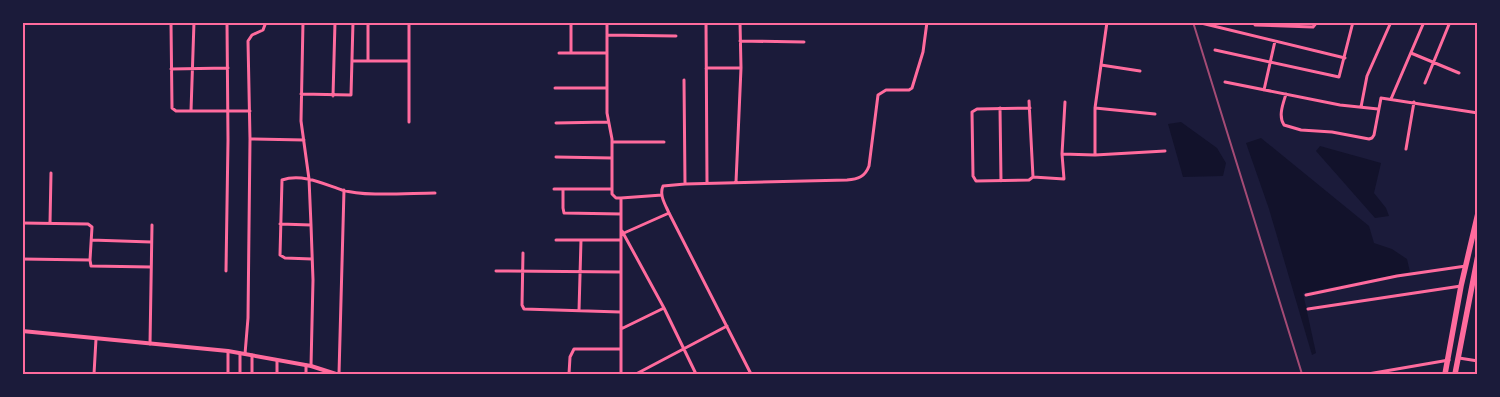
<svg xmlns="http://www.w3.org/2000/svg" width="1500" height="397" font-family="'Golos Text',sans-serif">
<rect width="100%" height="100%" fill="#1b1b3a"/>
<path fill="#12122b" d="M1181 122 1217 148 1226 163 1223 176 1183 177 1168 124Z
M1261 138 1369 226 1374 243 1392 249 1407 259 1410 272 1303 293 1316 353 1312 355 1269 209 1246 143Z
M1320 146 1381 163 1374 193 1386 208 1389 216 1375 218 1316 151Z"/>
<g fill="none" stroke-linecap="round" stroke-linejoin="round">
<path stroke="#ff6b9d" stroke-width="3" d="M303 22 301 121 309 179 311 225 313 280 311 366
M607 22V113L612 139V194L616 198H621L662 195
M706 22 707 183
M171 23 172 108 176 111H250
M1201 23 1345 58
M571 24V53
M1255 25 1313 27 1317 22
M607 35 676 36
M740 41 804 42
M1215 50 1339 77 1353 22
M559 53H607
M1411 53 1459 73
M352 61H409
M368 61V22
M1101 65 1140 71
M706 68H741
M171 69 228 68
M684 80 685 184
M1225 82 1340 105 1378 109
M1425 83 1450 22
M555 88H607
M1264 90 1275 41
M301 94 351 95 353 22
M1286 94C1283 104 1278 116 1284 125L1301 130 1332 132 1369 139 1372 138 1374 135 1381 98 1478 113
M333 96 335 22
M1391 99 1424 22
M1029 101 1033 177 1064 179 1062 154 1065 102
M1361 107 1367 76 1391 22
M1000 108 1001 181
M1030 108 977 109 972 112 973 176 976 181 1029 180 1033 177
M1095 108 1155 114
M191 111 194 22
M409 122V22
M556 123 608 122
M250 139 304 140
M612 142H664
M1406 149 1414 102
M1062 154 1095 155 1165 151
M1095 155V108L1107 22
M556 157 612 158
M736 182 741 68 740 22
M554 189H611
M563 189V208L564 213 621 214
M22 223 88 224 92 227 90 260 91 266 151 267
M50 223 51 173
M280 224 311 225
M622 231 664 308 696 374
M624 233 669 213
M91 240 151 242
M556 240H621
M523 253 522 305 524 309 620 312
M22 259 90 260
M312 259 285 258 280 255 282 180C302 173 324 184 342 190 365 197 410 193 435 193
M226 271 228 140 227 22
M496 271 621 272
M1306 295 1397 276 1466 266
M1308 309 1461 286
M579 311 581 240
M621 329 664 308
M150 344 152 225
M240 353V374
M245 354 248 318 250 139 248 41 252 35 263 30 266 22
M1459 358 1478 361
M94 374 96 339
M228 374V351
M252 374V355
M277 374V360
M306 374V365
M339 374 344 190
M569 374 570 357 574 349H621
M621 374V198
M636 374 727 326
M751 374 669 213C665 204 659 195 663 186L685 184 847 180C858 179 865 177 869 166L878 95 886 90H909L912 88 923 52 927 22
M1368 374 1449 360"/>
<path stroke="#ff6b9d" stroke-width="4" d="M1477 22 1478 23
M22 331 228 351 311 366 336 374"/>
<path stroke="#ff6b9d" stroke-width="5.5" d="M1445 374 1461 286 1478 213
M1455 374 1478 255"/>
<path stroke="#a44b75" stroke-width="2" d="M1193 22 1302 374"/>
</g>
<rect width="1500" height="397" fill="none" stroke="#1b1b3a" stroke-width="48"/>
<rect x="24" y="24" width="1452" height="349" fill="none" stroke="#ff6b9d" stroke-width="2"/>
</svg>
